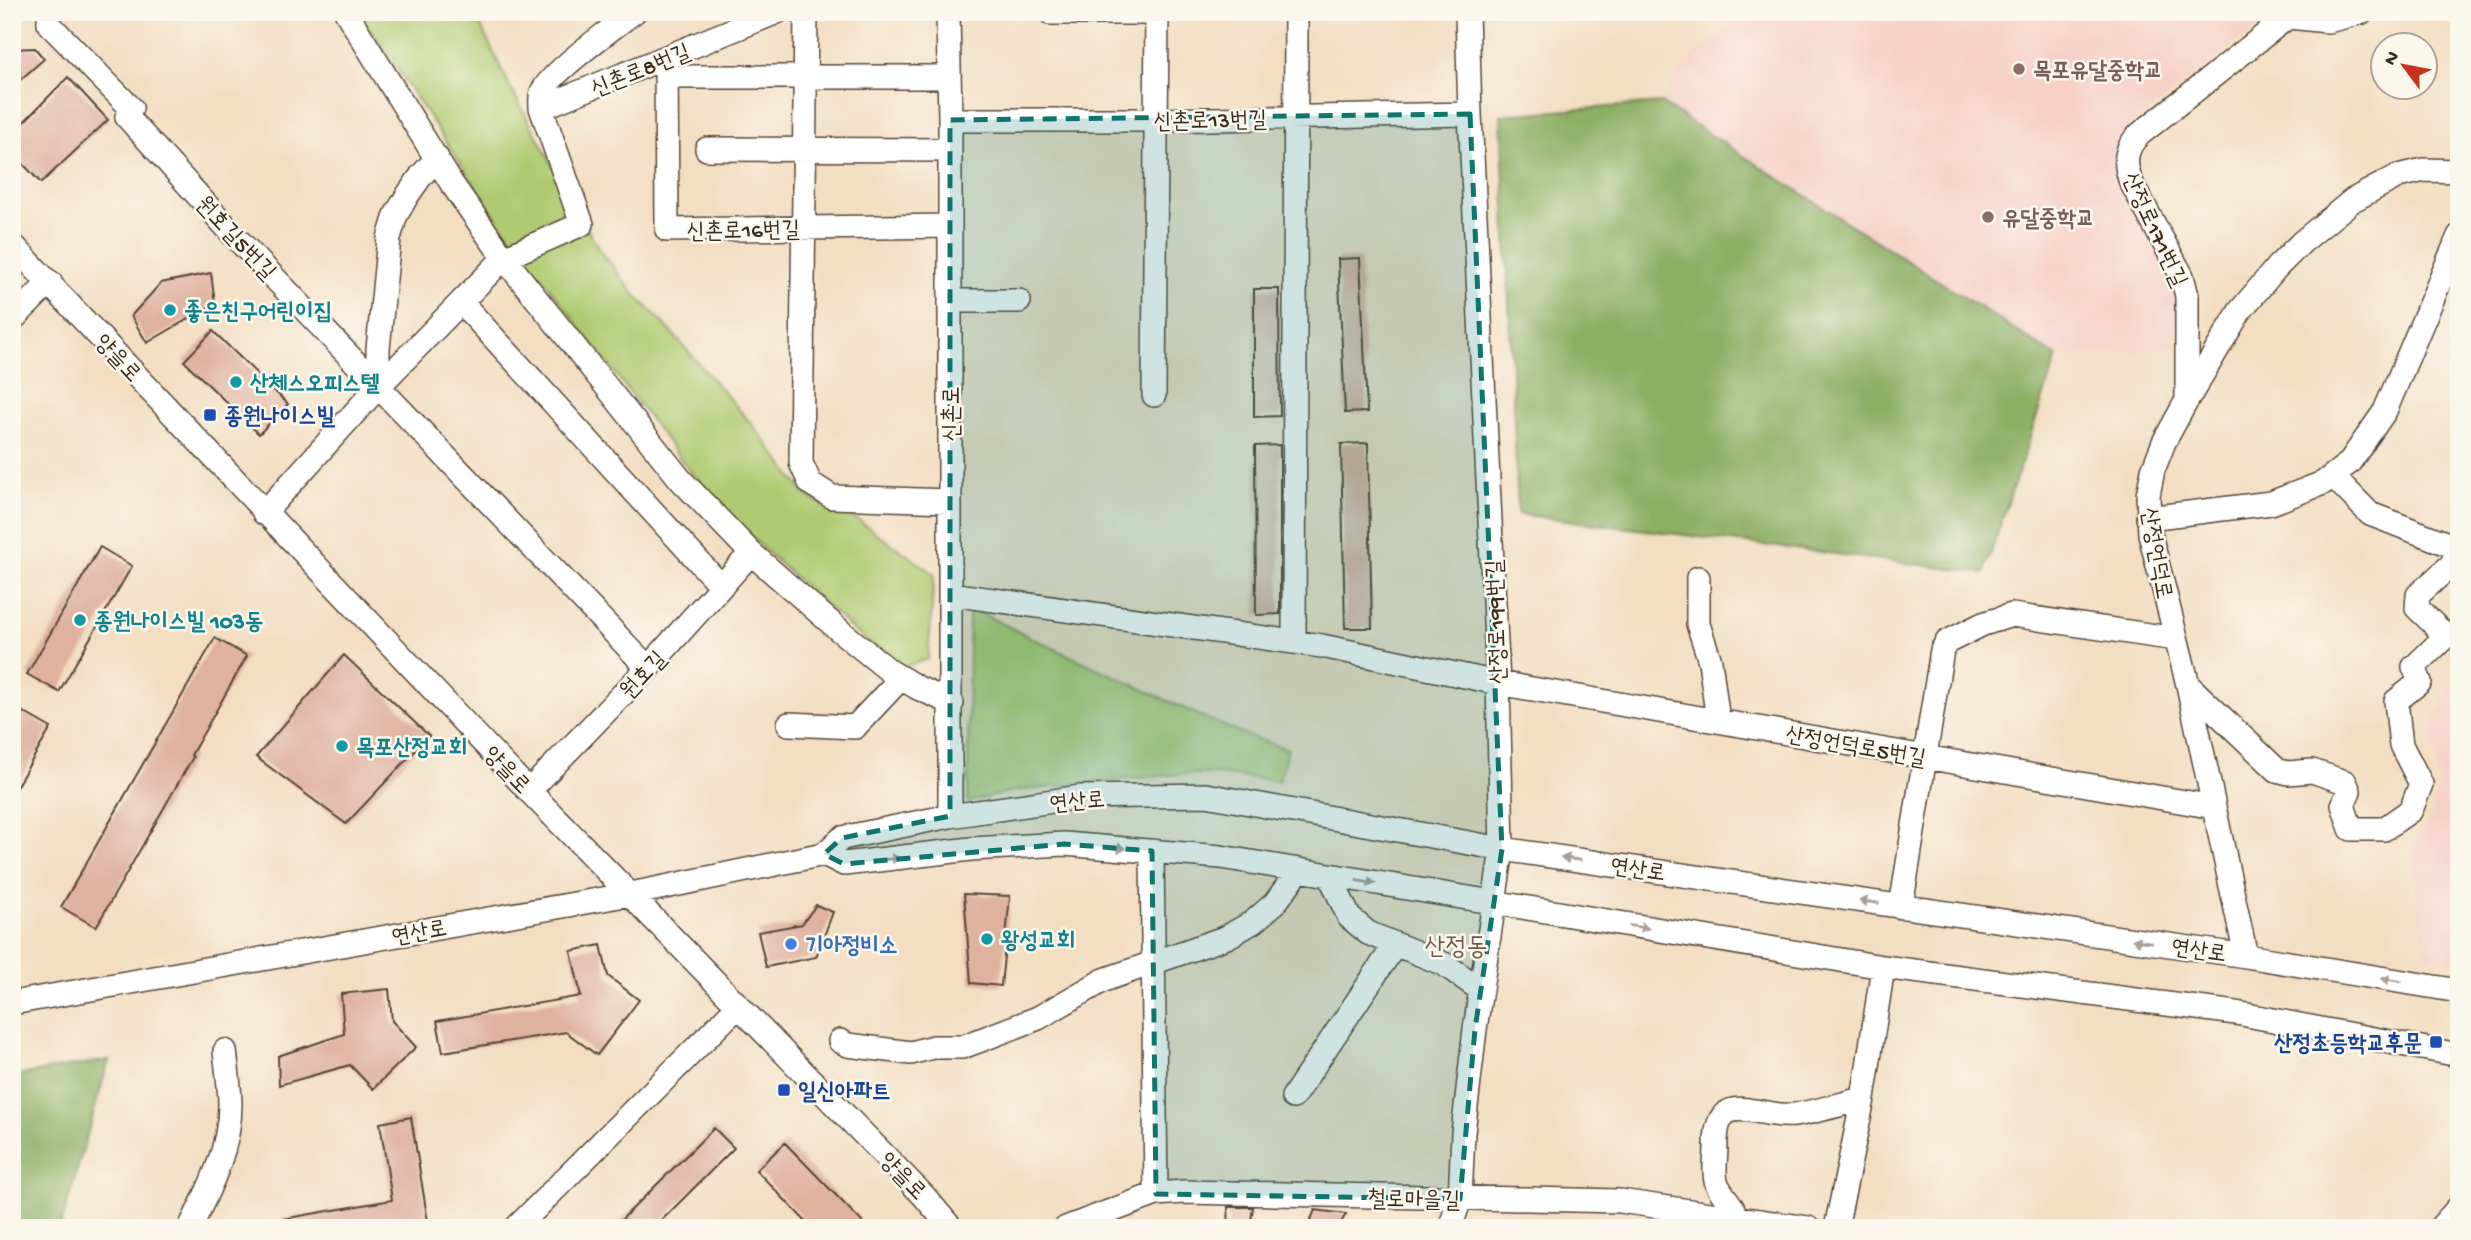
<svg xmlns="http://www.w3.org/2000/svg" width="2471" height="1240" font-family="'Gochi Hand','Poor Story',sans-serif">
<rect width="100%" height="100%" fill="#fbf7ec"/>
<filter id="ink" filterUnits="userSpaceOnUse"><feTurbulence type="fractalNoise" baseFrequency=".0143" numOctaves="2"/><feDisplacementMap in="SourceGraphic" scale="14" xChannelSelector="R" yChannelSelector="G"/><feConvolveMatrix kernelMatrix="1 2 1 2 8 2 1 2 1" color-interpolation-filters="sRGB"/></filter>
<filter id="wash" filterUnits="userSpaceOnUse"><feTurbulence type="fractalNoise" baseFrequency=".00686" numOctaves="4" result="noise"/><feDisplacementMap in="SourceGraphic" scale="28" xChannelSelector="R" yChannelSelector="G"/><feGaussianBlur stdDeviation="1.57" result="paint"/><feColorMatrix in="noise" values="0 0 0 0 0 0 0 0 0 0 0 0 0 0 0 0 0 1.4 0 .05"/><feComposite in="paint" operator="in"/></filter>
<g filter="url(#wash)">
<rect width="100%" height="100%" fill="#f3dec2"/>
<path fill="#f7d1c8" d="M1728 12H2277L2127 128 2115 148V175L2180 288 2175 347 2057 357 1661 103 1685 63 1728 28Z
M2459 662V962L2424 956 2412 845 2430 816 2439 783 2432 730Z"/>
<path fill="#afcb71" stroke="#757a48" stroke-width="2" d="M359 12H474L509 85 598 248 636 296 665 325 755 428 802 490 815 501 842 509 934 574 928 659 900 668 853 630 768 553 730 516 686 466 501 224Z
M969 607C1023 635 1079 660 1134 685 1185 709 1234 733 1288 749L1279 781 1218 774H1178L1014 791 968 802Z"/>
<path fill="#8baf63" stroke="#636c40" stroke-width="2" d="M1661 103 2057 357 1984 573 1518 514 1501 115Z
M109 1060 60 1228H12V1076Z"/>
<g id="blocks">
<path fill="#dfb19f" d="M35 48 44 59 12 87V49Z
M68 77 108 120 41 183 12 152V134Z
M1360 258 1367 412 1345 413 1338 259Z
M211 273 215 303 147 343 131 316 161 283Z
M1254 289H1279L1280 416 1254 417Z
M213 331 288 404 259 434 184 361Z
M1368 443 1372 628H1345L1341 444Z
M1280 445V614L1256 615 1255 446Z
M100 547 132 566 59 692 27 674Z
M215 638 247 656 191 755 193 757 96 927 61 907Z
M344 655 429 736 346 824 256 757Z
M18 709 51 728 12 794V719Z
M964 894 1010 896 1001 986 971 983Z
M816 905 833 912 816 957 766 967 758 932 802 924Z
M601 945 608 976 639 1000 597 1055 566 1032 443 1052 437 1021 581 996 571 951Z
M389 989 392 1021 416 1047 373 1089 350 1065 279 1085 278 1056 344 1034 341 994Z
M411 1117 429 1228H283L282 1219 392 1200 380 1123Z
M714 1128 734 1148 654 1228H613Z
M785 1143 868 1228H812L756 1170Z
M1228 1207H1253L1250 1228H1229Z
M1315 1210 1346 1214 1338 1228H1307Z"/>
</g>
</g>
<g filter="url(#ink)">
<use href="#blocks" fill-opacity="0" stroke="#574537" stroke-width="2"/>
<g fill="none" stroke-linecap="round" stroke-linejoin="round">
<defs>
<path id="minor" d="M49 12V24L131 108 127 117 240 242 648 668
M346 12 452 184 504 258 680 479 751 553 839 630 891 672 918 688 952 703
M806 12 801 463 810 483 832 497 949 501
M948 12 950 120V816
M1051 13H1157
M2289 17 2328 21 2363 12
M666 58 667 230 950 226
M666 77H949
M541 108 777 12
M950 120H1157L1470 114
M707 149 950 150
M12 244 529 791 924 1196 951 1228
M950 301H1019
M461 302 721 586
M12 320 50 282
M378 387V349L389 238 396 215 407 196 421 176 437 158
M1154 395 1157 12
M2187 398V296L2182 276 2131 182C2124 163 2124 148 2140 134L2294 12
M264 513 378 387 504 258 582 224 541 108C541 102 540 97 542 92 552 71 613 28 634 12
M2148 518 2271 503 2323 483 2349 463 2385 411 2459 236
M1698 578V624L1710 661 1718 721
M951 594 1322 646 1498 683 2214 807
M1294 642 1296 12
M2188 685 2277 770 2288 773 2312 771 2345 782 2349 791 2343 805 2351 829H2384L2411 810 2421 784 2401 745 2396 701 2420 682 2414 667 2446 636 2417 608 2418 595 2452 564 2458 548 2370 514 2333 476
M789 724 855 727 901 678
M529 791 648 668 751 553
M1152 851 1156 1194
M824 854 844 864 971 849 1064 844 1221 857 1883 967 2236 1013 2459 1055
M1330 876 1349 917 1368 933 1444 964 1481 990
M1901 907 1942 650 1947 642 1983 624 2012 615 2176 639
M2246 956 2188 685 2150 534 2148 495 2153 470 2164 442 2187 400 2240 311 2277 267 2302 242 2353 200 2398 176 2424 170 2459 171
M12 1003 631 894 824 854 842 838 950 816 1080 797 1206 795 1502 849 2246 956 2459 991
M840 1041 848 1045 911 1053 933 1047H962L978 1041 1038 1018 1104 980 1227 937 1253 922 1275 903 1299 870
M1293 1097 1395 945
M1736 1216C1733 1204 1722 1196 1717 1184 1713 1174 1716 1158 1716 1147 1715 1085 1757 1119 1794 1115 1817 1112 1840 1104 1863 1099
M190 1228C209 1189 230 1149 230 1105 230 1087 227 1069 225 1051
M516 1228 738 1006
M1066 1228 1156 1194 1183 1192 1620 1201 1808 1228
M1450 1228 1460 1199 1463 1133 1475 1029 1502 849 1498 683 1470 114 1467 12
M1836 1228 1863 1099 1883 967
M2440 1228 2459 1207"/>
</defs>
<use href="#minor" stroke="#574537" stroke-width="26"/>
<use href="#minor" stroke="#fff" stroke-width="23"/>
</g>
<defs><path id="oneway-solid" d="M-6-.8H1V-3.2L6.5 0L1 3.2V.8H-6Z" transform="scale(1.75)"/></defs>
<g fill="#a79f9a">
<use href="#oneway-solid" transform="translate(1116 848) rotate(5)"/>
<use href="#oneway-solid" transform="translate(890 859) rotate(-7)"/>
<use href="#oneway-solid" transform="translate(1571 859) rotate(-172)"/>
<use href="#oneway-solid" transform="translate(1366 882) rotate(9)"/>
<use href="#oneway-solid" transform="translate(1869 902) rotate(-172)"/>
<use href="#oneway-solid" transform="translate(1639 927) rotate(9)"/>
<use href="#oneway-solid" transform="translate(2142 941) rotate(-172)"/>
<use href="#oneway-solid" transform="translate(2391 980) rotate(-171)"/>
</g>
</g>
<path fill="#0f766e" fill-opacity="0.2" stroke="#0f766e" stroke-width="5" stroke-dasharray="14 9" stroke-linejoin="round" d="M1470 114 1502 849 1475 1029 1460 1199 1156 1194 1152 851 1064 844 844 864 824 854 842 838 950 816V120Z"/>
<g fill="#8d6e63" stroke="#fbf7ec" stroke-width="2.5">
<circle cx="2019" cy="69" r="7"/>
<circle cx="1988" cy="217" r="7"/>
</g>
<g fill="#0f9aa8" stroke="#fbf7ec" stroke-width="2.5">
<circle cx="170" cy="310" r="7"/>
<circle cx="236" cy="382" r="7"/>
<circle cx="80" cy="620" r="7"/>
<circle cx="342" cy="746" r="7"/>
<circle cx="987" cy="939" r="7"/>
</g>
<g fill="#1a4fb4" stroke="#fbf7ec" stroke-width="2.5">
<rect x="203" y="408" width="14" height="14" rx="3.5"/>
<rect x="2429" y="1035" width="14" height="14" rx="3.5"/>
<rect x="777" y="1083" width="14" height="14" rx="3.5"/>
</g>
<circle fill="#3f7fe0" stroke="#fbf7ec" stroke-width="2.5" cx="791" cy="944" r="7"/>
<g text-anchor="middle" stroke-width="5" stroke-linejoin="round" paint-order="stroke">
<g font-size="23" fill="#3b2a1e" stroke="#fbf7ec">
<text transform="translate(640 69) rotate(-22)" y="8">신촌로8번길</text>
<text transform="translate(1210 119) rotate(-1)" y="8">신촌로13번길</text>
<text transform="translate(743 229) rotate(-1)" y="8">신촌로16번길</text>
<text transform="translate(2156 229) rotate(65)" y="8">산정로171번길</text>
<text transform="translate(237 237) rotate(47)" y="8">원호길5번길</text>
<text transform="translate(119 357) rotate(47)" y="8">양을로</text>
<text transform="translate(950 414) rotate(-90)" y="8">신촌로</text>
<text transform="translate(2158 553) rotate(80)" y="8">산정언덕로</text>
<text transform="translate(1495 622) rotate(-92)" y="8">산정로199번길</text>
<text transform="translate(642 674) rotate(-47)" y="8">원호길</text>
<text transform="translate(1856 745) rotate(10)" y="8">산정언덕로5번길</text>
<text transform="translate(508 769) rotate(46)" y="8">양을로</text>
<text transform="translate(1077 800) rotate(-5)" y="8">연산로</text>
<text transform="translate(1638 868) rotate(8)" y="8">연산로</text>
<text transform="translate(419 931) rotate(-10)" y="8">연산로</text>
<text transform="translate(2199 949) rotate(8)" y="8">연산로</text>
<text transform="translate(904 1175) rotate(46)" y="8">양을로</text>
<text transform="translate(1414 1198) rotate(1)" y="8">철로마을길</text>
</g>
<g font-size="23" font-weight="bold" fill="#785e54" stroke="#fbf7ec" text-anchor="start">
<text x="2033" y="77">목포유달중학교</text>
<text x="2002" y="225">유달중학교</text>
</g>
<g font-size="23" font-weight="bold" fill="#0d838f" stroke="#fbf7ec" text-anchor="start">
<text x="184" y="318">좋은친구어린이집</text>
<text x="250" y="390">산체스오피스텔</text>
<text x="94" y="628">종원나이스빌 103동</text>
<text x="356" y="754">목포산정교회</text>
<text x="1001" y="947">왕성교회</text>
</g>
<g font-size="23" font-weight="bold" fill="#164399" stroke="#fbf7ec" text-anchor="start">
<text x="224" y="423">종원나이스빌</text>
<text x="2422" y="1050" text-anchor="end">산정초등학교후문</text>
<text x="798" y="1098">일신아파트</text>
</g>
<g font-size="23" font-weight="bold" fill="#366cbe" stroke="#fbf7ec" text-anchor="start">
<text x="805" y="952">기아정비소</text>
</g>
<g font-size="26" fill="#74594b" stroke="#fbf7ec">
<text x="1456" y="954">산정동</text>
</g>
</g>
<rect width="2471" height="1240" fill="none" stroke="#fbf7ec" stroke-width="42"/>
<g transform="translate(2404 66) rotate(302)"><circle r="33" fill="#fbf7ec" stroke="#aea59a" stroke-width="2"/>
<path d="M0-5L12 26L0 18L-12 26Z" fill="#c8321e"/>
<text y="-10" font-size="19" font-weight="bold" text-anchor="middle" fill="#3b2a1e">N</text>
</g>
</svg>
